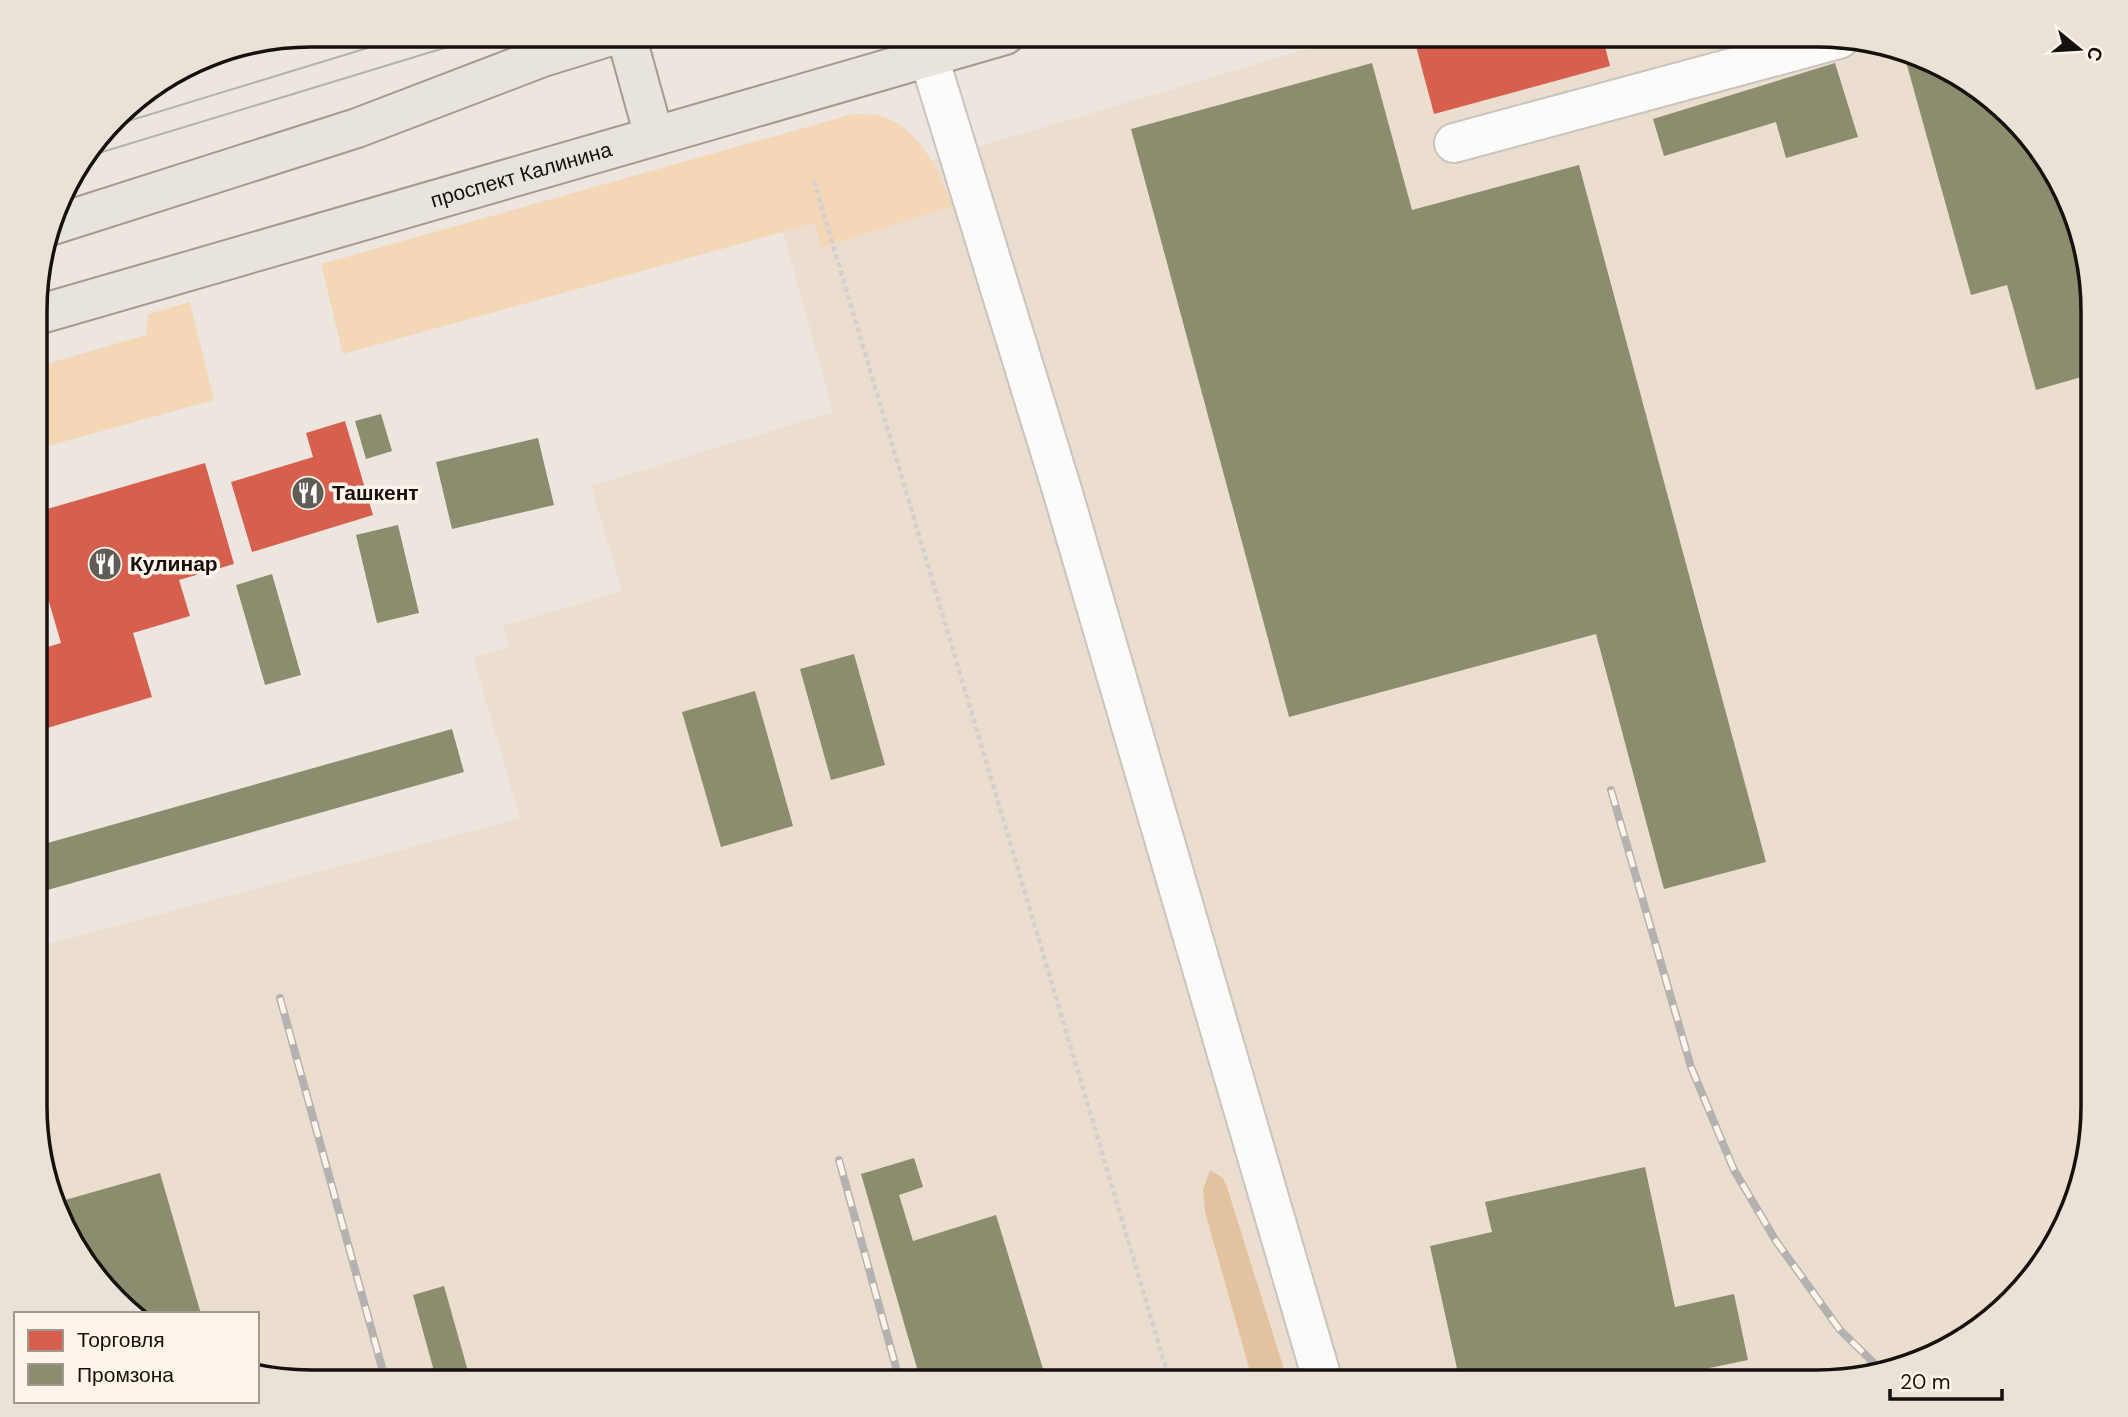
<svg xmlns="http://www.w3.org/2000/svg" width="2128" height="1417" font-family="'DM Sans',sans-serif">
<rect width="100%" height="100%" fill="#ede6df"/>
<path fill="#ebdecf" d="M1353 35H1817L1905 50 1970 82 2056 174 2092 294V1123L2078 1195 2046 1259 1954 1345 1834 1381 311 1382 257 1373V1314H138L72 1244 37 1141V947L520 818 473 657 509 647 503 626 622 591 591 486 833 412 776 207Z"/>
<path fill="#f3d7b6" d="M853 114C861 114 869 114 876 115 918 123 938 170 953 206L821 248 815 223 343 354 321 264Z
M190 302 214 400 37 449V353L46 364 146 335 148 314Z"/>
<path fill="#e3c39f" d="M1210 1170 1223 1178 1227 1187 1288 1382H1253L1205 1212 1203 1190Z"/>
<path fill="#d6604d" d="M1413 35H1602L1610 66 1434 114Z
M345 421 373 515 252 552 231 482 313 457 306 433Z
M205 463 234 564 179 580 190 616 133 633 152 697 37 731V650L61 643 37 561V512Z"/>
<path fill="#8c8c6e" d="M1906 50 1970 82 2056 174 2092 297V374L2036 390 2007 285 1971 295 1903 51Z
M1372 63 1412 210 1579 165 1766 862 1664 889 1596 634 1289 717 1131 129Z
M1835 63 1858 137 1786 158 1776 122 1664 156 1653 119Z
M381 414 392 451 366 459 355 421Z
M538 438 554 505 452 529 436 462Z
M398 525 419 613 377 623 356 535Z
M272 574 301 675 265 685 236 585Z
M854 654 885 765 831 780 800 669Z
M755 691 793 826 721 847 682 712Z
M452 729 464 772 37 893V846Z
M914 1158 923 1187 899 1195 913 1241 996 1215 1047 1382H921L861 1174Z
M1645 1167 1675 1307 1734 1294 1748 1360 1647 1381 1460 1382 1430 1246 1492 1232 1485 1202Z
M160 1173 201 1314H138L72 1244 58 1202Z
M444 1286 471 1382H437L413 1295Z"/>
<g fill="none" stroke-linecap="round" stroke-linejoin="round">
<defs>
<path id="minor" d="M922 35 1062 490 1323 1382
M1454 143 1839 39"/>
<g id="major">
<path d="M626 35 654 136"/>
<path d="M53 225 357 128 543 57 614 35"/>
<path id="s1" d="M37 315 1005 35"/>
</g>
</defs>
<use href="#minor" stroke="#c9c4be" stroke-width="42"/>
<use href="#major" stroke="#a59a8d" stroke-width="42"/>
<path stroke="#d3d1cf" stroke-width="4.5" stroke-dasharray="5 3.5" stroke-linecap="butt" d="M814 181 1170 1382"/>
<use href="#minor" stroke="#fcfbfa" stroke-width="38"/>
<use href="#major" stroke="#e8e3dc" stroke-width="38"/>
<path stroke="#b4b2b0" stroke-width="2" d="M112 126 410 35
M89 156 487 35"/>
<defs>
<path id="rail" d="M1611 790 1691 1067 1734 1170 1776 1241 1840 1330 1879 1368
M280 998 386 1382
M839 1160 900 1382"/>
</defs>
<use href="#rail" stroke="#b4b2b0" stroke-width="8"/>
<use href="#rail" stroke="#fef4e9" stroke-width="5" stroke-dasharray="16" stroke-linecap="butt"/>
</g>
<defs>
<symbol id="restaurant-disc" viewBox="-11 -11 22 22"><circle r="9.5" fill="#615c56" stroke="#fef4e9"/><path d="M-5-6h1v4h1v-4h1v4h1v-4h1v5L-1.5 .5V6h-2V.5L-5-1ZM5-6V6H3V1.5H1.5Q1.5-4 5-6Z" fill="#fff"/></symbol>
</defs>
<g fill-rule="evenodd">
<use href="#restaurant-disc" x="289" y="474" width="38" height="38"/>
<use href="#restaurant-disc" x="86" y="545" width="38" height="38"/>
</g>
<g text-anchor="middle" stroke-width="7" stroke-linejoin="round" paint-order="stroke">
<g font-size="21" fill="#15110c" stroke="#fef4e9">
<text dy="7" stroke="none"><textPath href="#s1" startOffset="504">проспект Калинина</textPath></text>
</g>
<g font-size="21" font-weight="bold" fill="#15110c" stroke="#fef4e9" text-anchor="start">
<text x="332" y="500">Ташкент</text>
<text x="130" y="571">Кулинар</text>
</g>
</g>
<path d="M0 0H2128V1417H0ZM311 47H1817A264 264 0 0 1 2081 311V1106A264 264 0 0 1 1817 1370H311A264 264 0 0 1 47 1106V311A264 264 0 0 1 311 47Z" fill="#ebe2d7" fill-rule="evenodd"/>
<path fill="none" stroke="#15110c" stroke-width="3.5" d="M311 47H1817A264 264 0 0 1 2081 311V1106A264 264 0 0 1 1817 1370H311A264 264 0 0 1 47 1106V311A264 264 0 0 1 311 47Z"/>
<rect x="14" y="1312" width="245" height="91" fill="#fef4e9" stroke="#a19991" stroke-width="2"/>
<rect x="28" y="1330" width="35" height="21" fill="#d6604d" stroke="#a19991" stroke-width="2"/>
<text x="77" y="1347" font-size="21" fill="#15110c">Торговля</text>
<rect x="28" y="1364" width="35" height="21" fill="#8c8c6e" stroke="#a19991" stroke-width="2"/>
<text x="77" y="1382" font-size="21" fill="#15110c">Промзона</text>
<g transform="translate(2079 49) rotate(108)" stroke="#fef4e9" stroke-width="5" paint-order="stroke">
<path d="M0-5L12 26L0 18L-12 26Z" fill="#15110c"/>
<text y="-10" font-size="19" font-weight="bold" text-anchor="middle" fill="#15110c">С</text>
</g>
<path d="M1890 1389v10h112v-10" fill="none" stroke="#15110c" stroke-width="3.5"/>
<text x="1900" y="1389" font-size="21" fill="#15110c" stroke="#fef4e9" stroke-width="5" paint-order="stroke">20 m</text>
</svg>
